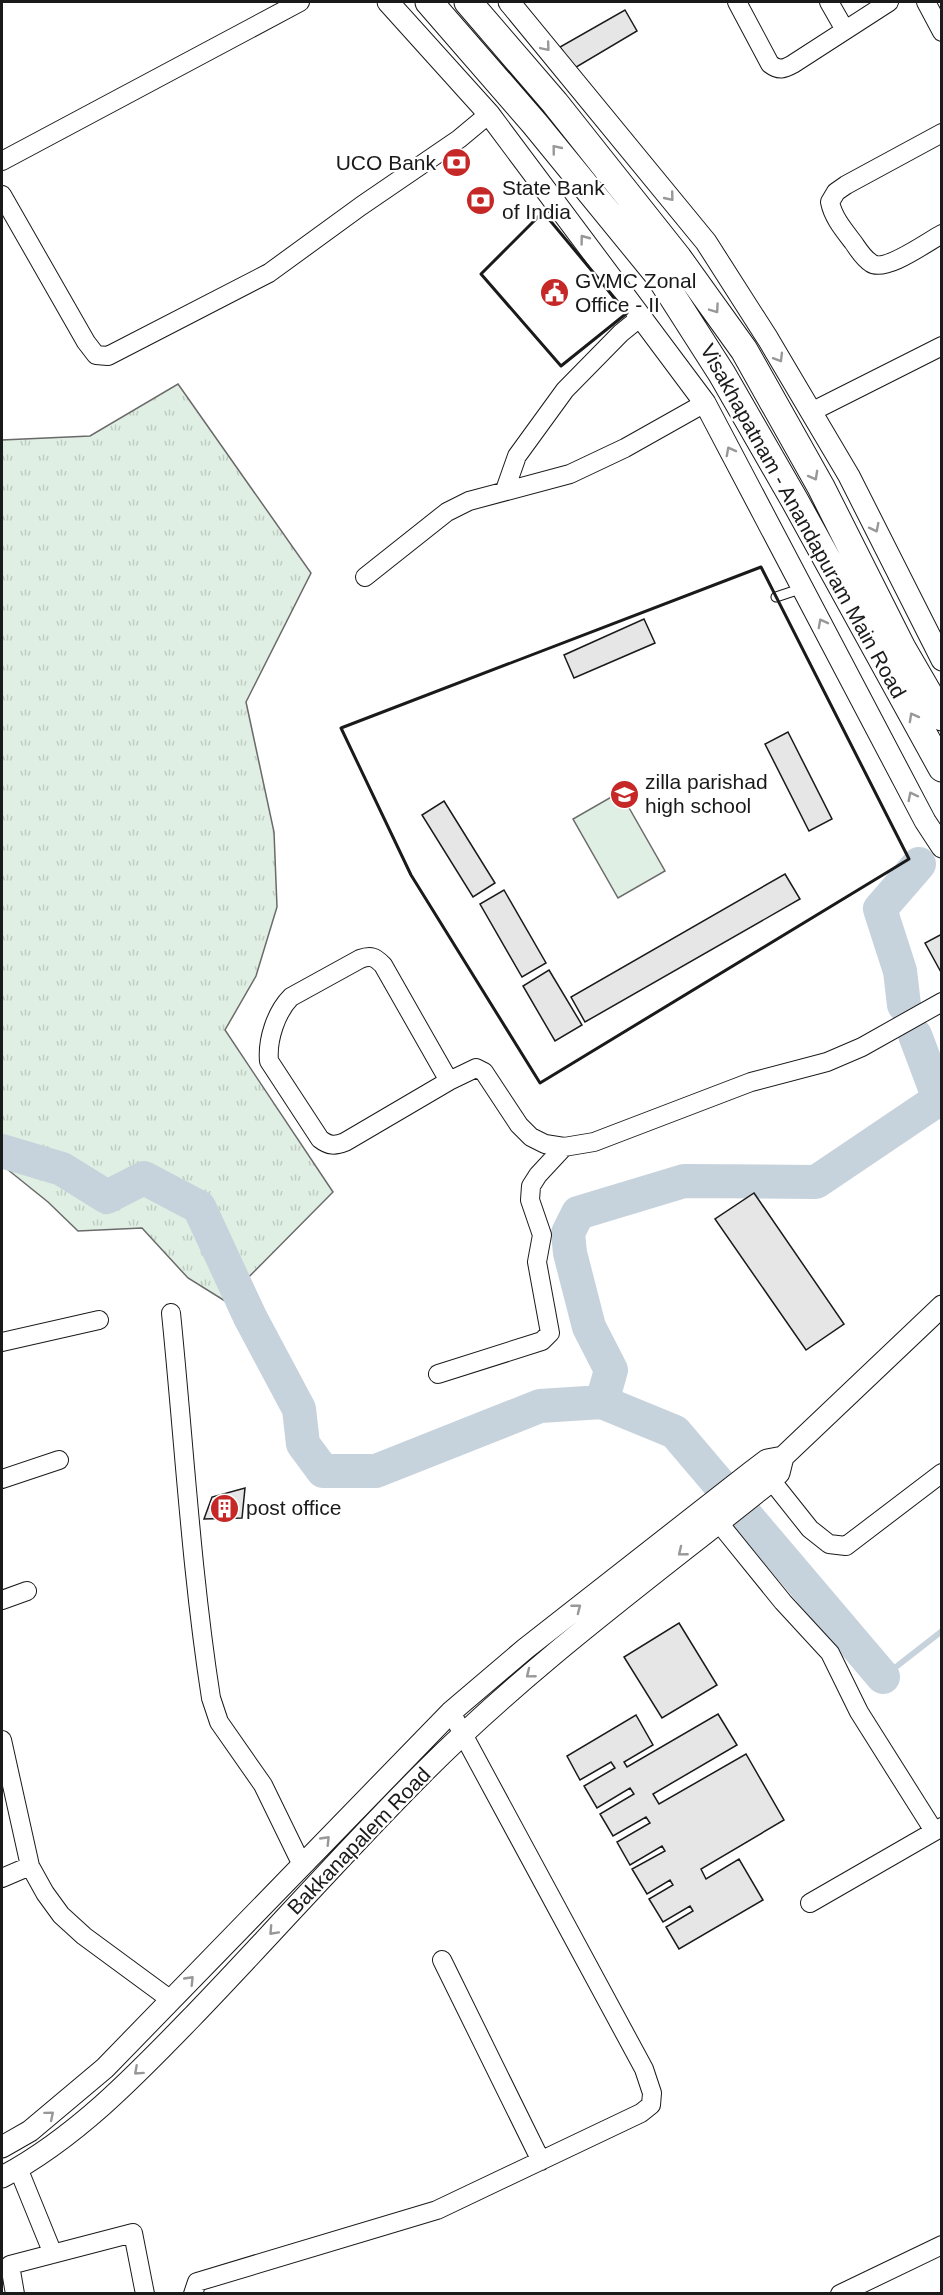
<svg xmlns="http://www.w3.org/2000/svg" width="943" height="2295" font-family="Helvetica,sans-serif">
<defs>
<pattern id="grass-tufts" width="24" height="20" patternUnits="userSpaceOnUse" patternTransform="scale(1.5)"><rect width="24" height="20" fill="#e0efe3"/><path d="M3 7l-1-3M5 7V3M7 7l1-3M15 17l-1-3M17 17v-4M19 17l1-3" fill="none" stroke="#c0ccc2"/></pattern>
</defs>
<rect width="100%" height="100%" fill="#fff"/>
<path fill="url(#grass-tufts)" stroke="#6a6a6a" stroke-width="1.5" d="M178 384 311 573 246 702 274 832 277 907 256 976 225 1030 333 1192 225 1301 188 1278 142 1228 78 1231 48 1202 2 1165V440L90 436Z"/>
<path fill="#e0efe3" stroke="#6a6a6a" stroke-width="1.5" d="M620 792 665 871 618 898 573 819Z"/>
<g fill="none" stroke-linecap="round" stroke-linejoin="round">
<path stroke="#c6d2dc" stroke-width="6" d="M883 1677 942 1631"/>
<path stroke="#c6d2dc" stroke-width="34" d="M904 1005 900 971 880 909 919 864
M2 1151 62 1169 107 1197 144 1178 199 1207 250 1317 299 1409 303 1444 323 1471H376L540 1406 602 1402 675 1432 883 1677
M602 1402 611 1370 589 1327 570 1253 568 1233 578 1213 684 1181 816 1182 939 1099 915 1035"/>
</g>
<path fill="#e6e6e6" stroke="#1a1a1a" stroke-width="1.5" d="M625 10 637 31 573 69 560 47Z
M644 619 655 643 574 678 564 655Z
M788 732 832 819 809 831 765 744Z
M444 801 495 883 473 897 422 815Z
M785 874 800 899 585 1022 571 997Z
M504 890 546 963 522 977 480 904Z
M942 934V974L925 943Z
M549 970 582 1025 555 1041 523 986Z
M754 1193 844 1324 806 1350 715 1219Z
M245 1488 242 1518 204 1519 212 1497Z
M679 1623 717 1685 662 1718 624 1657Z
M718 1714 737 1745 653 1794 659 1804 746 1754 784 1820 701 1869 706 1879 739 1859 763 1900 679 1949 666 1927 693 1911 690 1906 663 1922 649 1899 673 1885 670 1880 647 1894 632 1869 665 1851 662 1846 630 1865 617 1842 650 1823 646 1817 613 1836 600 1814 634 1794 630 1788 597 1808 584 1786 615 1768 611 1762 580 1780 567 1756 636 1715 653 1745 624 1762 627 1767Z"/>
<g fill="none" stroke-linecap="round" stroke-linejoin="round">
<defs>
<path id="service" d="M776 597 803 588"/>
<path id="minor" d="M737 2 770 64C779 71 784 69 793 64L889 2
M829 2 845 30
M926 2 942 32
M942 133 846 185 836 192 830 202C833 217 843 229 853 242 858 249 863 258 871 263 885 273 927 242 942 234
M2 161 300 2
M2 195 86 342 96 355 108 356 269 273 361 206 459 139 489 114
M811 412 942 346
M505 490 517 456 565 390 621 333 642 316
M365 577 447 512 469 501 570 474 625 448 705 403
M449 1081 383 965C375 957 371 955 360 959L291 997C276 1012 267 1040 269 1061L320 1139C329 1146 335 1146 345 1142L449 1081 476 1068 484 1072 519 1125 531 1137 545 1144 564 1147 594 1142 751 1082 827 1062 862 1047 942 1002
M171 1313C184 1441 191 1570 211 1698L219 1722 263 1785 302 1865
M2 1342 99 1320
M438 1374 542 1341 550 1333 537 1262 542 1235 530 1200 531 1186 538 1175 564 1147
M2 1479 59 1460
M771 1480 810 1529 829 1544 846 1546 942 1473
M719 1523 783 1602 830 1653 859 1712 934 1831
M2 1600 27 1591
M2 1740 30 1866 45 1893 61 1915 84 1936 171 2000
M2 1878 30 1866
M810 1903 942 1827
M442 1960 541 2161
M18 2168 53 2254
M15 2294 10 2265 133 2233 145 2294
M193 2294 197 2282 437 2210 641 2113 651 2105 652 2093 644 2069 451 1712
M840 2294 942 2245"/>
<path id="tertiary" d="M388 2 489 114 705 403 925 821 942 847
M509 2 706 242 768 339 849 476 942 660
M2 2147 30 2131 105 2068 451 1712 525 1649 751 1472 767 1460 783 1457 942 1306
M2 2177C76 2138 137 2074 195 2014 272 1934 345 1851 423 1773 528 1667 649 1579 765 1486L779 1473 783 1457"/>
<path id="primary" d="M429 2 535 124 660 277 722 374 795 501 942 768
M468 2 555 103 678 258 744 350 821 487 902 648 942 717"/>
</defs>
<use href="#service" stroke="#1a1a1a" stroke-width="11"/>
<use href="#minor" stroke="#1a1a1a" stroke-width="20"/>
<use href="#tertiary" stroke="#1a1a1a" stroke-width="23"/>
<use href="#primary" stroke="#1a1a1a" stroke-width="29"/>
<use href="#service" stroke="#fff" stroke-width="9"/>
<use href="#minor" stroke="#fff" stroke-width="18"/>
<use href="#tertiary" stroke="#fff" stroke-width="21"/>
<use href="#primary" stroke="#fff" stroke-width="27"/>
<path stroke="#1a1a1a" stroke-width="3" d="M543 212 627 313 561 366 481 274Z
M761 567 909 859 540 1083 411 875 341 728Z"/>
</g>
<defs><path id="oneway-chevron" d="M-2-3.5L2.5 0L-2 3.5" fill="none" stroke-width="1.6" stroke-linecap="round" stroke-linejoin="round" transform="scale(1.5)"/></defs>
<g stroke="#989898">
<use href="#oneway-chevron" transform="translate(546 47) rotate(50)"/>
<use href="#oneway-chevron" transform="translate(556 149) rotate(-129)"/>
<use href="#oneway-chevron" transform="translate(670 197) rotate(51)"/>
<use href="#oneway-chevron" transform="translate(584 239) rotate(-127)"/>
<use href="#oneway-chevron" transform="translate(715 309) rotate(55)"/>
<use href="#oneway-chevron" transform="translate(779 358) rotate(59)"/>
<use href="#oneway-chevron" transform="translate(730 451) rotate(-118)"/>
<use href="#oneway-chevron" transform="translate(814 476) rotate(61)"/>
<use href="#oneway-chevron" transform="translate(875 528) rotate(63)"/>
<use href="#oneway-chevron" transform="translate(822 623) rotate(-118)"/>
<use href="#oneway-chevron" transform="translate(913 717) rotate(-119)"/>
<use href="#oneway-chevron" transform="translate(912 796) rotate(-117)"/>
<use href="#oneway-chevron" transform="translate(682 1552) rotate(141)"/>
<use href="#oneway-chevron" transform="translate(577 1608) rotate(-38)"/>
<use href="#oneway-chevron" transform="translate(530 1674) rotate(141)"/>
<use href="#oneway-chevron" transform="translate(326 1840) rotate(-46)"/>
<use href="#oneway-chevron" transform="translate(273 1931) rotate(133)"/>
<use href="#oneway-chevron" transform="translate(190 1980) rotate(-46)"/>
<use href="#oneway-chevron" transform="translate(138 2071) rotate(138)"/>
<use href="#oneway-chevron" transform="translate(50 2115) rotate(-40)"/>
</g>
<defs>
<symbol id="bank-disc" viewBox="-11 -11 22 22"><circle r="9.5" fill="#c62828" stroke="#fff"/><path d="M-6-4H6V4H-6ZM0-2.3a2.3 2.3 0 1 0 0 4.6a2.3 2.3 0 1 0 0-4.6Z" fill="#fff"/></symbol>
<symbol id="civic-disc" viewBox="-11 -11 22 22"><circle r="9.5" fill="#c62828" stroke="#fff"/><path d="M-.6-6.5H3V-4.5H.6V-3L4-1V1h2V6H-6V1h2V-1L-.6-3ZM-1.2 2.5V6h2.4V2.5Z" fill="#fff"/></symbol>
<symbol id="school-disc" viewBox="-11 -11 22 22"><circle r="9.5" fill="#c62828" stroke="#fff"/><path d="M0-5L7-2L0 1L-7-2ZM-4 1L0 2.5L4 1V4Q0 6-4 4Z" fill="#fff"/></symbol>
<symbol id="building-disc" viewBox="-11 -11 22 22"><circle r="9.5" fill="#c62828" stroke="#fff"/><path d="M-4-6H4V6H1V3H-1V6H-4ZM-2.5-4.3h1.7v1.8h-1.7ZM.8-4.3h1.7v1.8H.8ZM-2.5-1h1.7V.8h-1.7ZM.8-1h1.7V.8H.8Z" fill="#fff"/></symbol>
</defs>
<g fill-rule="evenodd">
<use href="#bank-disc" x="440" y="146" width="33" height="33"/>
<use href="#bank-disc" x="464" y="184" width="33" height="33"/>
<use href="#civic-disc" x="538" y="276" width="33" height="33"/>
<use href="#school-disc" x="608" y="778" width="33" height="33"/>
<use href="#building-disc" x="208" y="1492" width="33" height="33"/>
</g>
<g text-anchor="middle" stroke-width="4.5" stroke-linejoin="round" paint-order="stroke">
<g font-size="21" fill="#1a1a1a" stroke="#fff" text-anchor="start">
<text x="436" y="170" text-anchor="end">UCO Bank</text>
<text x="502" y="195">State Bank<tspan x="502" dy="24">of India</tspan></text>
<text x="575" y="288">GVMC Zonal<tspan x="575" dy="24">Office - II</tspan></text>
<text x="645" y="789">zilla parishad<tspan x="645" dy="24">high school</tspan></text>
<text x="246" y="1515">post office</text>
</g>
<g font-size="21" fill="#1a1a1a" stroke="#fff">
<text transform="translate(803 521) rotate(61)" y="7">Visakhapatnam - Anandapuram Main Road</text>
<text transform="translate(359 1841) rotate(-46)" y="7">Bakkanapalem Road</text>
</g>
</g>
<rect width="943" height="2295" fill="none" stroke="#1a1a1a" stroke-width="6"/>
</svg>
